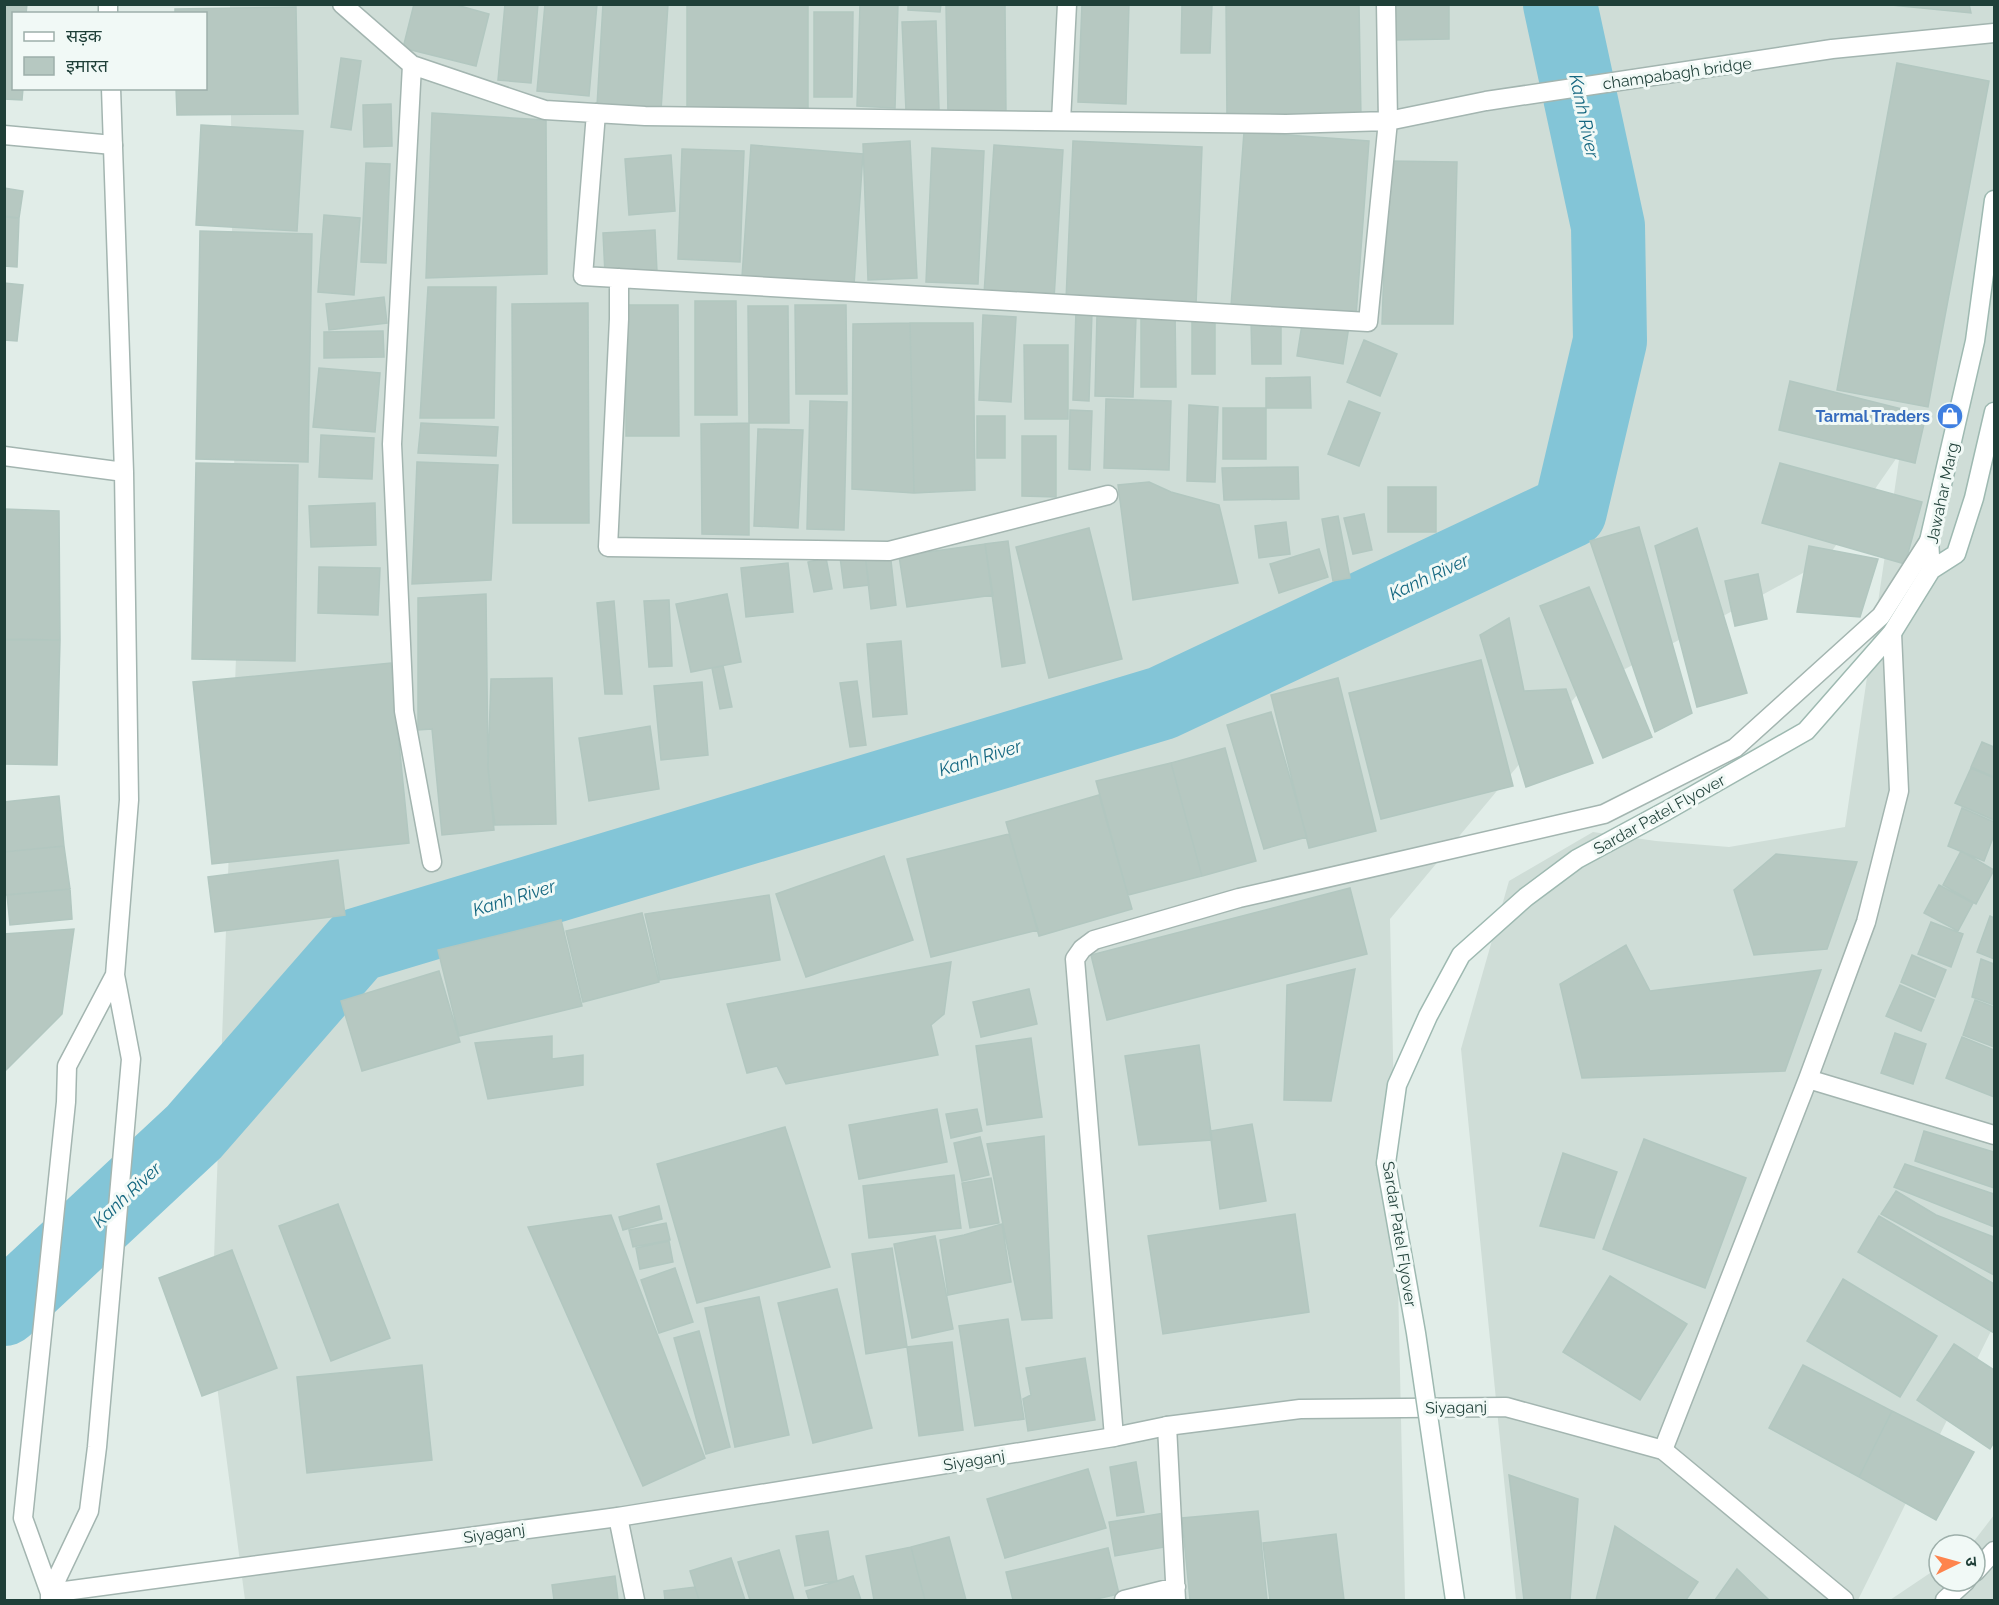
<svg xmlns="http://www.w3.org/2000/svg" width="1999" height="1605" font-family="Raleway,'Noto Sans Devanagari',sans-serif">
<rect width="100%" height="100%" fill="#e1ede8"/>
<path fill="#cfddd7" d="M230 5H1994V1325L1858 1600H1516L1461 1049 1509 881 1593 832 1656 841 1729 847 1845 827 1900 453 1825 561 1577 695 1390 919 1405 1600H245L211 1340 236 657Z
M1994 1515V1600H1890L1939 1567V1581H1975V1545H1971Z"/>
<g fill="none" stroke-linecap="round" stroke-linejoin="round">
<path stroke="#83c5d7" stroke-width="74" d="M4 1309 194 1132 357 945 1162 703 1570 511 1610 341 1608 226 1560 4"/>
</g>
<path fill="#b6c8c1" stroke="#b2c7c0" stroke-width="1.5" d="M4 4H27L26 14H14V88H23L22 100 4 99Z
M414 4H453L489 14 476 66 403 48Z
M505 4H538L531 83 498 80Z
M545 4H597L589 96 537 91Z
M603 4H668L661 110 597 106Z
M687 4H808V114H687Z
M860 4H898L895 108 857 106Z
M908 4H941L940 12 908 10Z
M1082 4H1129L1126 104 1078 102Z
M1182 4H1212L1210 53H1181Z
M1226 4H1359L1361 118 1227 119Z
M1394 4H1449V39L1394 40Z
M1881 4H1969L1971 13Z
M1005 5 1006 114 948 115 946 6Z
M296 7 298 114 177 115 176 88H206V14H175V9Z
M814 12H853L852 97H814Z
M936 21 939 109 906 111 902 22Z
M341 58 361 61 351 130 331 127Z
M1897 63 1989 81 1928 407 1837 390Z
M391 104 392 146 364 147 363 105Z
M432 113 546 120 547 274 426 278Z
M201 125 303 131 297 231 196 225Z
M1244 132 1369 141 1356 316 1231 306Z
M910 141 917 278 868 280 863 144Z
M1073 141 1202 147 1196 305 1066 300Z
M751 145 863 154 854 285 742 277Z
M994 145 1063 150 1054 299 984 294Z
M932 148 984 151 978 284 926 282Z
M682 149 744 151 740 262 678 259Z
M671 155 675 211 629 215 625 159Z
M1388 161 1457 162 1453 324H1382Z
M366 163 390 164 386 263 361 262Z
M4 188 23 191 19 218 4 216Z
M324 215 360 218 354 295 318 292Z
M4 217 19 218 17 267 4 266Z
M655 230 657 272 605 274 603 233Z
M200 231 312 234 308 462 196 459Z
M4 283 23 285 17 341 4 340Z
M428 287H496L494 418H420Z
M384 297 387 323 329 330 326 304Z
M695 301H736L737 415H695Z
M588 303 589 523H513L512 304Z
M626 305H678L679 436H626Z
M795 305H846L847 394H796Z
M748 306H788L789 423H749Z
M1076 311 1092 312 1089 401 1073 400Z
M1175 311 1176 387H1141V312Z
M1192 311H1215V374H1192Z
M983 315 1016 317 1011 402 979 400Z
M1097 315 1136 317 1133 397 1095 396Z
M1303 318 1349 326 1343 364 1297 356Z
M1251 320H1281V364H1252Z
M910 323 914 493 852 489 853 324Z
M910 323H973L975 490 914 493Z
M383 331 384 357 324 358V332Z
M1364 340 1397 354 1380 396 1347 382Z
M1024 345H1068V419H1025Z
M319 368 380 373 375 432 313 427Z
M1310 377 1311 408H1266V378Z
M1790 381 1926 415 1915 463 1779 430Z
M1106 399 1171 401 1169 470 1104 468Z
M810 401 847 402 844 530 807 529Z
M1349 401 1380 413 1359 466 1328 454Z
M1189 405 1218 407 1215 482 1187 481Z
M1223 408H1266V459H1223Z
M1070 410 1092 411 1090 470 1069 469Z
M977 416H1005V458H977Z
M421 423 498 427 496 456 418 453Z
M749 423V535L702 534 701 424Z
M758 429 803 430 798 528 754 526Z
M321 435 374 438 372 479 319 477Z
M1022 436H1056V497L1022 496Z
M417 462 498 465 491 580 412 584Z
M196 463 298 465 295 661 192 659Z
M1780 463 1922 502 1905 564 1762 523Z
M1298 467 1299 499 1224 500 1222 468Z
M1149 482 1171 492 1219 505 1238 583 1133 600 1118 485Z
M1388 487H1436V532H1388Z
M375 503 376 545 311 547 309 506Z
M4 509 59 511 60 640 4 639Z
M1364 514 1372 550 1353 554 1344 518Z
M1338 516 1350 578 1333 581 1322 519Z
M1286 522 1290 554 1259 558 1255 526Z
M1639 527 1692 713 1655 732 1590 541Z
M1089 528 1122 659 1049 678 1016 547Z
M1697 528 1747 693 1697 707 1655 546Z
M1008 541 1025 663 1002 667 985 544Z
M985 544 993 595 907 607 899 556Z
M1809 546 1878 559 1860 617 1797 612Z
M1319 549 1328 577 1279 593 1270 564Z
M890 552 896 605 871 609 865 554Z
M865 554 869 585 844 588 840 557Z
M826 558 832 589 814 592 808 562Z
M788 563 793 612 746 617 741 568Z
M319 567 380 568 378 615 318 613Z
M1758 574 1767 619 1735 626 1725 581Z
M1589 587 1652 737 1603 758 1540 606Z
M486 594 488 768 494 830 442 835 432 729 418 730V598Z
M727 594 741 662 691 672 676 604Z
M669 600 672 666 649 667 644 601Z
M614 601 622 694H605L597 603Z
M1509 618 1524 691 1566 689 1593 763 1526 787 1480 635Z
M4 640H60L57 765 4 764Z
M901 641 907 714 873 717 867 644Z
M1481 660 1513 786 1381 819 1349 693Z
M391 663 409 843 212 864 193 682Z
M723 666 732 707 720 709 712 668Z
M552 678 556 824 495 825 488 768 491 679Z
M1338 678 1376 831 1309 848 1271 695Z
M857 681 866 745 850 747 840 683Z
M702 682 708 755 661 760 654 686Z
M1271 712 1307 837 1264 849 1227 725Z
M650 726 659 789 589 801 579 738Z
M1982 742 1994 747V777L1971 767Z
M1225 748 1256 861 1202 876 1171 763Z
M1171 763 1202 876 1128 895 1096 781Z
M1971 768 1994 778V820L1955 803Z
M1099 795 1132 909 1039 936 1006 822Z
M59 796 64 846 4 852V802Z
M1962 808 1994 822V835L1984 861 1948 846Z
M1009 834 1038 930 931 957 907 859Z
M64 846 70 889 4 895V852Z
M1961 851 1994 870 1976 904 1943 885Z
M1776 854 1857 862 1827 949 1754 955 1734 890Z
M884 856 913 940 806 977 776 894Z
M338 860 345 915 215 932 208 877Z
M1939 885 1973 903 1958 931 1924 913Z
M1350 888 1367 954 1107 1020 1091 955Z
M70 889 72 919 10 925 7 895Z
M769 895 780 960 660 980 645 914Z
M642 913 659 982 583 1002 566 931Z
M1990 916 1994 918V959L1977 952Z
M561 920 582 1006 459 1036 438 950Z
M1931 922 1963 934 1951 967 1918 954Z
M74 929 62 1014 4 1072V934Z
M1626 945 1650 991 1821 970 1785 1071 1582 1078 1560 984Z
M1912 955 1946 970 1935 997 1901 982Z
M1981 959 1994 964V1005L1972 997Z
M951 962 944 1014 931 1025 938 1055 786 1084 777 1066 747 1073 727 1004Z
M1355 969 1331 1101 1284 1100 1287 985Z
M439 971 460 1042 362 1071 341 1001Z
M1900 985 1934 1000 1921 1031 1886 1016Z
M1029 989 1037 1024 981 1037 973 1002Z
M1975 1000 1994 1007V1047L1963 1035Z
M1895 1033 1926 1044 1913 1084 1881 1073Z
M552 1036V1059L583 1055V1085L488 1099 475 1043Z
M1962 1037 1994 1050V1097L1946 1078Z
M1031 1038 1042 1117 987 1125 976 1046Z
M1199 1045 1212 1140 1139 1145 1125 1056Z
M937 1109 947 1162 859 1179 849 1125Z
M977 1109 982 1131 951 1138 946 1114Z
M1252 1124 1266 1201 1220 1209 1210 1131Z
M785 1127 830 1267 697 1303 657 1164Z
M1924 1131 1994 1152V1188L1915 1161Z
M1044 1136 1052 1318 1022 1320 987 1144Z
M980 1137 989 1175 962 1181 954 1143Z
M1644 1139 1746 1178 1705 1288 1603 1249Z
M1563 1153 1617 1172 1594 1238 1540 1226Z
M1905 1164 1994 1194V1227L1894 1187Z
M954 1175 961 1228 869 1238 863 1186Z
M991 1178 999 1223 970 1228 962 1183Z
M1896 1191 1936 1215 1994 1237V1275L1881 1214Z
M338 1204 390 1338 331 1361 279 1226Z
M659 1206 662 1219 623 1230 619 1217Z
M1295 1214 1309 1312 1163 1334 1148 1236Z
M611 1215 705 1458 643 1486 528 1227Z
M1879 1216 1994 1284V1333L1858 1252Z
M666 1223 670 1240 633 1247 629 1230Z
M1002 1224 1011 1282 948 1295 940 1240 964 1235Z
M935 1236 953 1329 912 1338 894 1244Z
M669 1241 673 1262 640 1269 636 1248Z
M892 1248 907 1347 866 1354 852 1254Z
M232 1250 277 1368 202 1396 159 1278Z
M675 1268 693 1322 659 1333 641 1280Z
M1610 1276 1687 1324 1640 1400 1563 1352Z
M1843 1279 1937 1336 1900 1397 1807 1341Z
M837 1289 872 1428 813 1443 778 1303Z
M759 1297 789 1435 735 1447 705 1308Z
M1008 1319 1024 1419 975 1426 959 1326Z
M699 1331 730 1447 706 1454 674 1338Z
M952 1342 963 1430 919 1436 907 1347Z
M1954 1344 1994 1370V1442L1990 1449 1917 1400Z
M1085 1358 1095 1420 1028 1431 1023 1399 1031 1395 1026 1368Z
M422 1365 432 1460 307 1473 297 1377Z
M1803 1365 1892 1411 1859 1477 1769 1428Z
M1892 1411 1974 1452 1936 1520 1859 1477Z
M1136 1462 1144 1512 1117 1516 1110 1467Z
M1088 1469 1106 1528 1005 1558 987 1499Z
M1509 1475 1578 1499 1570 1600H1524Z
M1258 1511 1267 1600H1190L1182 1518Z
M1164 1513 1170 1546 1115 1556 1109 1522Z
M1615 1526 1698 1582 1686 1600H1596Z
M828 1531 837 1581 805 1586 796 1536Z
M1336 1534 1344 1600H1270L1263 1543Z
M949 1537 966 1600H925L911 1547Z
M911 1547 925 1600H874L866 1556Z
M1108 1548 1119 1594 1092 1600H1013L1006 1572Z
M779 1550 794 1600H750L738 1562Z
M731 1558 745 1600H699L690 1571Z
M1737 1569 1769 1600H1715Z
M615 1576 618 1600H554L552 1585Z
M853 1576 861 1600H809L806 1591Z
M695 1587 699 1600H665L664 1591Z"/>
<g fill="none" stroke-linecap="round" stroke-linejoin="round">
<defs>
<path id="minor" d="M342 4 412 65 545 110 645 116 1286 124 1388 121 1486 101 1832 49 1994 33
M412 65 392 444 404 711 432 862
M596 113 583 276 1368 322 1388 121 1386 4
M1061 121 1067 4
M4 135 113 145
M619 278V319L608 547 889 551 1108 495
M1808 1079 1994 1135
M1167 1426 1176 1600
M1114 1437 1075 959 1082 949 1094 940 1239 898 1604 814 1735 748 1881 616 1929 541
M1663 1450 1808 1079 1866 922 1899 791 1892 633
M618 1517 635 1600
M1124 1600 1176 1587"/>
<path id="tertiary" d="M108 4V14
M4 456 124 472
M1975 1572 1994 1551
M50 1593 618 1517 1114 1437 1167 1426 1300 1409 1506 1407 1663 1450 1844 1600
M50 1593 23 1518 66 1102 67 1066 115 975
M50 1600V1593L89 1511 97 1447 131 1059 115 975 129 800 124 472 111 88
M1945 1600 1966 1581"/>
<path id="secondary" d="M1931 570 1956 554 1974 498 1994 412
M1386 1163 1397 1085 1428 1016 1461 955 1526 897 1577 859 1666 811 1806 731 1892 633 1931 570 1929 541 1975 341 1994 200"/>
</defs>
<use href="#minor" stroke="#a3b5b0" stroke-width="21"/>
<use href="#tertiary" stroke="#a3b5b0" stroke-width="21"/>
<use href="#secondary" stroke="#9eb9b1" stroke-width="21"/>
<use href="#minor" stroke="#fff" stroke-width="18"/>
<use href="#tertiary" stroke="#fff" stroke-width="18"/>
<use href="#secondary" stroke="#fff" stroke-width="18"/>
<defs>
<path id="secondary-bridge" d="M1386 1163 1416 1333 1455 1600"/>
</defs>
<use href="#secondary-bridge" stroke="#9eb9b1" stroke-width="21" stroke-linecap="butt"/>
<use href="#secondary-bridge" stroke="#fff" stroke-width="18"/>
</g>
<defs>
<symbol id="shop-disc" viewBox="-11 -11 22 22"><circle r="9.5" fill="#3f7fe0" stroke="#f1f9f6"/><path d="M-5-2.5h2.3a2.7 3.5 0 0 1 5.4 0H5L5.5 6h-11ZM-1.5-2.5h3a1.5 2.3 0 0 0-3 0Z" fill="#fff"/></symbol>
</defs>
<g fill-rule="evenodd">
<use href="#shop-disc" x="1935" y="401" width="30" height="30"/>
</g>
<g text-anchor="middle" stroke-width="6" stroke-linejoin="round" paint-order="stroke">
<g font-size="16" fill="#1f3f38" stroke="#f1f9f6">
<text transform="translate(1677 73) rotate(-8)" y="6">champabagh bridge</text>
<text transform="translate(1942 493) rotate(-78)" y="6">Jawahar Marg</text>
<text transform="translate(1659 814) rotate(-29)" y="6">Sardar Patel Flyover</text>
<text transform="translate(1400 1234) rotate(81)" y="6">Sardar Patel Flyover</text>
<text transform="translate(1456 1407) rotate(-1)" y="6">Siyaganj</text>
<text transform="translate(974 1460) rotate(-9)" y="6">Siyaganj</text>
<text transform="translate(494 1533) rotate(-8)" y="6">Siyaganj</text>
</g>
<g font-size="16" font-weight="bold" fill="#366cbe" stroke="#f1f9f6" text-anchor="end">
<text x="1930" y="422">Tarmal Traders</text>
</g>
<g font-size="18" font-style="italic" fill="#146780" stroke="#f1f9f6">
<text transform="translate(1584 116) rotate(78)" y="6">Kanh River</text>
<text transform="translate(1429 577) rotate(-25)" y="6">Kanh River</text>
<text transform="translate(980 758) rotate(-17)" y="6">Kanh River</text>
<text transform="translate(514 898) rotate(-17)" y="6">Kanh River</text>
<text transform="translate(127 1195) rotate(-43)" y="6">Kanh River</text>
</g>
</g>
<rect width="1999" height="1605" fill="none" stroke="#1f3f38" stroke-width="12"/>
<rect x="12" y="12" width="195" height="78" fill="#f1f9f6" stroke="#9dafaa" stroke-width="1.5"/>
<rect x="24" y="32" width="30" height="9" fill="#ffffff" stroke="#9dafaa" stroke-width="1.5"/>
<text x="66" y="42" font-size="18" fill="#1f3f38">सड़क</text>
<rect x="24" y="57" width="30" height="18" fill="#b6c8c1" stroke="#9dafaa" stroke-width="1.5"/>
<text x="66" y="72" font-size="18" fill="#1f3f38">इमारत</text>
<g transform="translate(1957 1563) rotate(85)"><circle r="28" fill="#f1f9f6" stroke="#9dafaa" stroke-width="1.5"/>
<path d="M0-4.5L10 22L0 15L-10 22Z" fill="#fe844d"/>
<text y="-9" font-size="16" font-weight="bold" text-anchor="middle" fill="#1f3f38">उ</text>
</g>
</svg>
